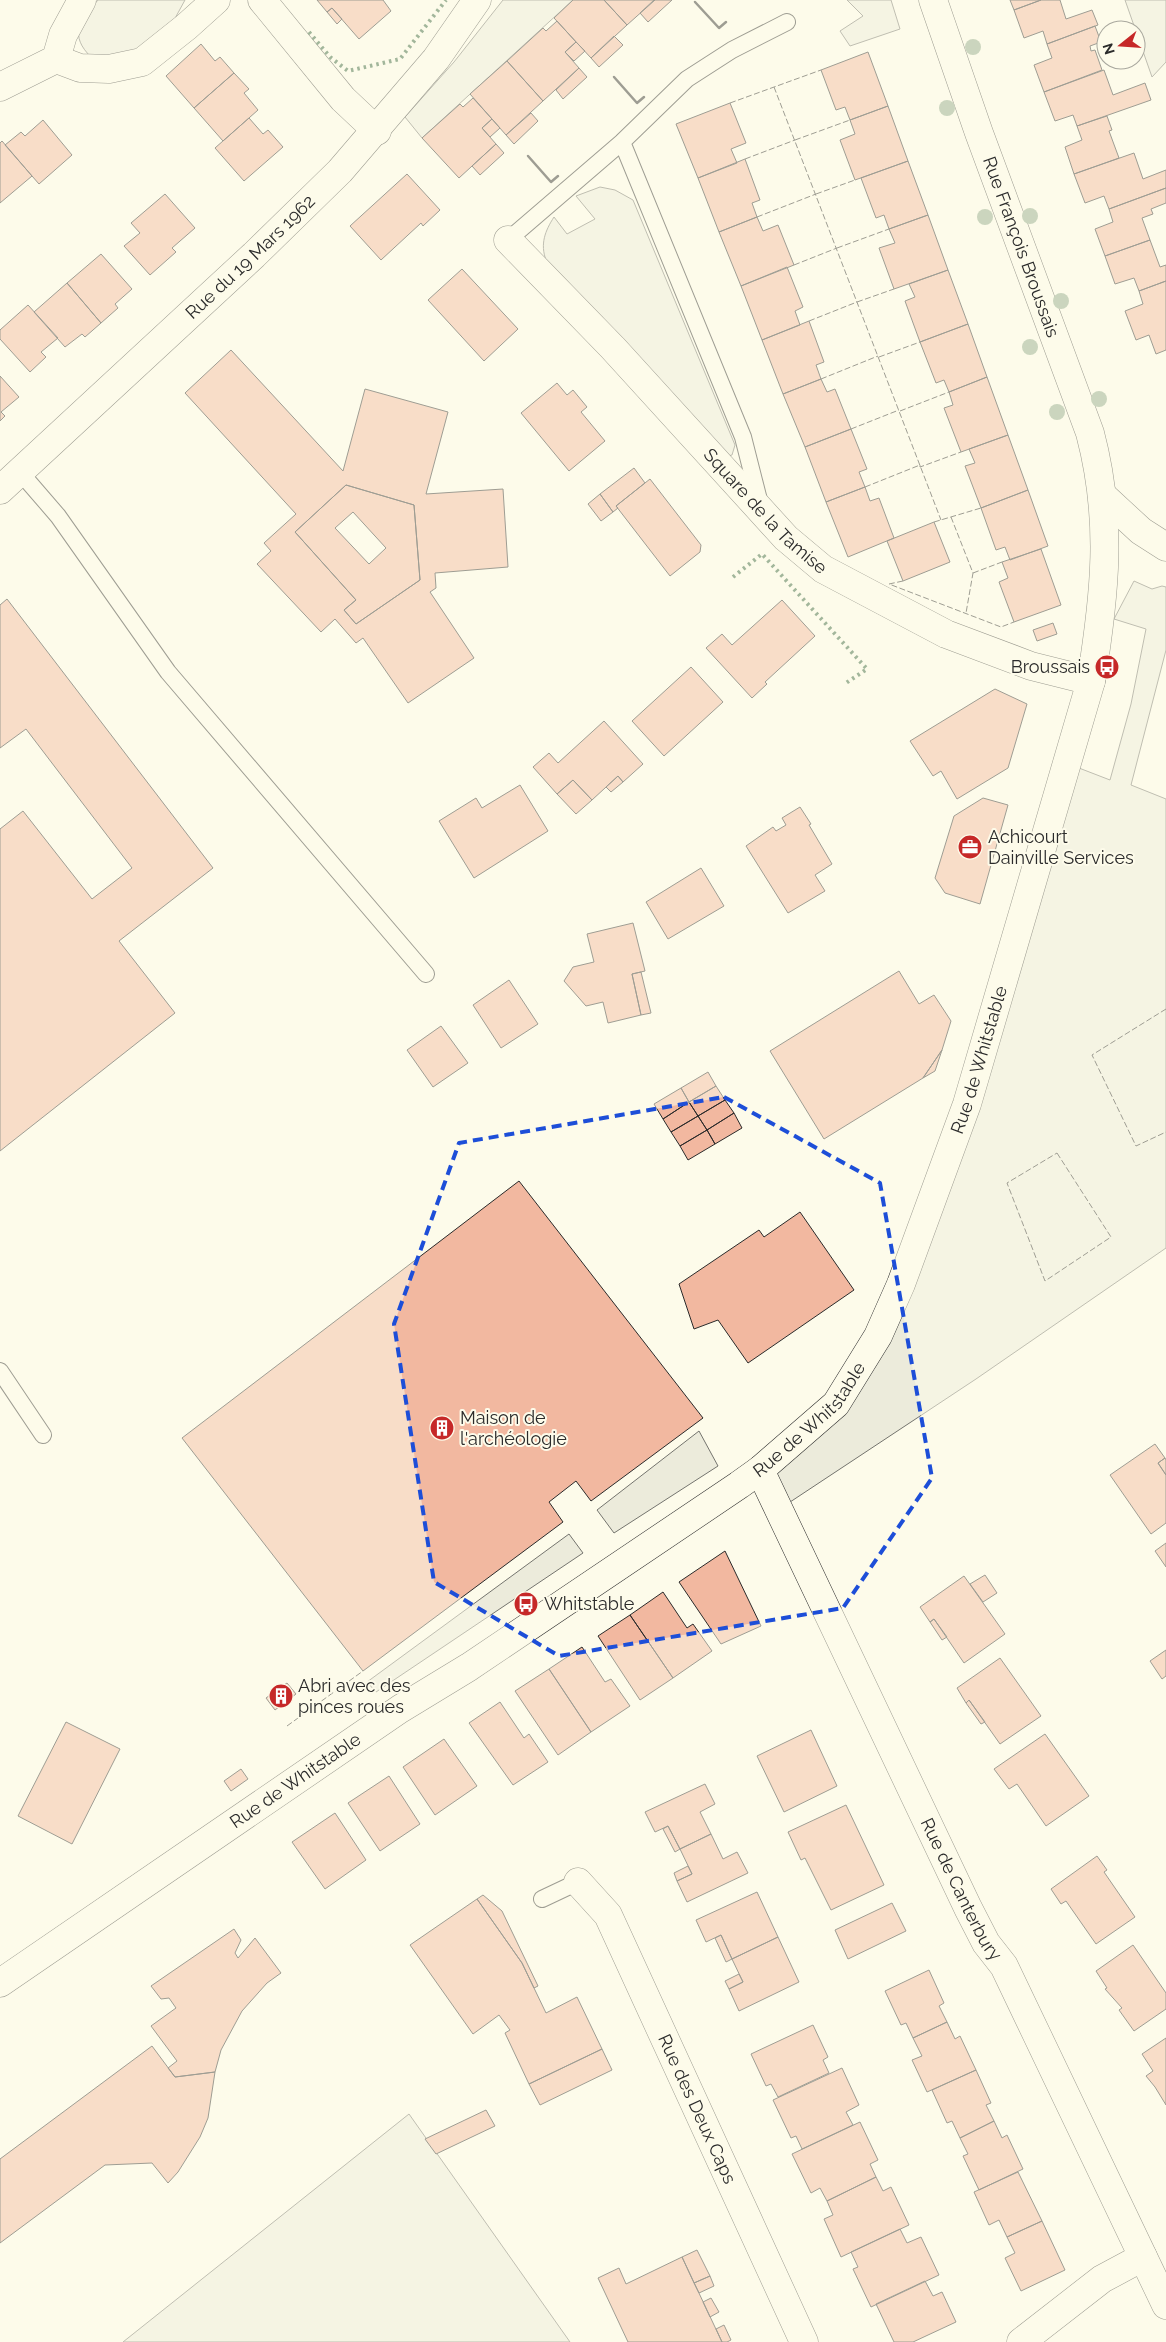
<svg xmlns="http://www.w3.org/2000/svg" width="1166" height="2342" font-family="Raleway,sans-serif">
<rect width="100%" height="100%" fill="#fdfbea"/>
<path fill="#ecebdb" stroke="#74746e" d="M98 0H185L173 22 133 54 92 58C68 35 80 21 98 0Z
M503 0H573L422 138 405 117 454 62Z
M847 0H891L900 29 850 46 840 31 863 16Z
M1125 0H1166V62L1152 77Z
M600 187 615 190 633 200 735 445 732 455 724 457 546 260C540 244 545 231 554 217L567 234 595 219 576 196Z
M1134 581 1152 589 1162 586 1166 587V650L1131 785 1166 799V1248L976 1379 778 1510 760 1470 878 1336 1066 763 1110 780 1131 704 1146 629 1114 619Z
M699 1431 718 1466 614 1533 597 1510Z
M569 1534 583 1553 376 1692 367 1682Z
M409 2114 570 2342H123Z"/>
<path fill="#f2b8a0" stroke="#2b2b2b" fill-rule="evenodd" d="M317 0H383L391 11 359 39 332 8 327 12Z
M573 0H604L627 25 591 58 554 18Z
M604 0H655L627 25Z
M654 0H672L648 22 640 13Z
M1010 0H1041L1014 10Z
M1041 0H1060L1066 19 1092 10 1098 25 1047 44 1043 31 1024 38 1014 10Z
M332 8 342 19 337 24 327 12Z
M557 21 576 42 565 52 579 68 543 101 507 61 543 28 546 31Z
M1095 26 1101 42 1090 46 1091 51 1095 50 1102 70 1044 92 1034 65 1052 58 1047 44Z
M614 36 623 45 599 67 591 58Z
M576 42 585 51 574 61 565 52Z
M201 44 215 61 220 57 234 73 194 108 166 76Z
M868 52 888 106 850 120 845 107 836 110 821 70Z
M507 61 543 101 506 135 470 94Z
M579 68 587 77 563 99 556 90Z
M1104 70 1113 95 1145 83 1151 100 1077 126 1073 115 1055 121 1044 92Z
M234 73 249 89 244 93 258 110 223 141 194 108Z
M473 98 492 119 482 128 496 144 459 178 422 138 460 104 463 107Z
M730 103 746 143 731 149 737 163 698 178 676 124Z
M888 106 908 161 855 180 840 140 855 134 850 120Z
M531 113 538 121 514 144 506 135Z
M1107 116 1112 130 1109 131 1119 158 1074 174 1065 147 1082 140 1077 126Z
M249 118 263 134 268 130 283 147 244 181 215 148Z
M492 119 500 128 490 137 482 128Z
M43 120 72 155 39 184 5 145 21 132 25 136Z
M2 141 32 176 0 203V143Z
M496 144 504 153 480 175 472 166Z
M1134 153 1143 179 1166 170V188L1109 209 1104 196 1085 203 1074 174Z
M745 159 760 200 752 203 757 217 719 232 698 178Z
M908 161 928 215 889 229 884 215 876 218 861 178Z
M407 174 440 210 423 226 421 223 381 260 350 226Z
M1166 188V203L1151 209 1153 214 1142 218 1150 240 1105 256 1095 229 1113 222 1109 209Z
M165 194 195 228 172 248 176 252 150 275 124 246 140 233 131 223Z
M928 215 948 270 894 289 879 248 895 243 889 229Z
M757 217 763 231 778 225 794 265 741 286 719 232Z
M1150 240 1160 267 1166 265V281L1139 291 1134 278 1115 284 1105 256Z
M101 254 132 289 115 304 118 308 101 323 67 283Z
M787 267 803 307 795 311 800 325 762 340 741 286Z
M462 269 518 329 484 361 428 300Z
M948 270 968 324 920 342 905 301 915 297 909 284Z
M1166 281V350L1156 354 1149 335 1136 340 1125 311 1143 304 1139 291Z
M67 283 101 323 85 337 82 334 65 347 34 312Z
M28 305 58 338 41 352 46 357 30 372 0 339V330Z
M809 321 824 362 816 365 821 379 783 394 762 340Z
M968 324 987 377 949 392 944 380 936 383 920 342Z
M231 350 343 471 365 389 448 412 426 494 503 489 508 567 435 573 436 588 430 592 474 658 408 703 363 638 356 643 335 619 321 632 257 564 271 551 264 543 296 514 185 393ZM346 485 414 505 420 580 356 624 344 610 356 600 295 532Z
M0 376 19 397 1 412 5 416 0 421Z
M987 377 1008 435 961 452 944 408 953 405 949 392Z
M821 379 827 392 835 389 851 429 805 447 783 394Z
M557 383 567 395 573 390 587 407 581 412 605 441 569 471 521 413Z
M851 429 867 469 859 472 865 487 826 502 805 447Z
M1008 435 1028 490 981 508 965 466 975 463 969 449Z
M634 468 645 483 616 506 618 508 613 512 600 494Z
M650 479 701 545 700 552 670 576 616 506Z
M346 485 414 505 420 580 356 624 344 610 356 600 295 532ZM353 512 386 548 369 564 335 528Z
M865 487 870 501 879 498 894 538 848 557 826 502Z
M1028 490 1048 546 1010 560 1005 547 996 550 981 508Z
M600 494 613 512 601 521 588 504Z
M934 522 950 562 903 581 887 541Z
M1041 549 1061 605 1014 622 999 582 1008 578 1002 562Z
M7 599 213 868 119 941 175 1013 0 1151V829L23 811 92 899 132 868 26 729 0 748V605Z
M782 600 815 636 765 682 767 684 752 698 706 648 722 634 732 645Z
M1053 623 1057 634 1037 641 1033 630Z
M691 667 723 702 664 756 632 721Z
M995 689 1027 704 1008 768 957 799 941 771 933 776 910 741Z
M604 721 643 764 623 782 618 776 592 800 573 780 557 794 533 767 549 753 558 763Z
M618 776 623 782 611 792 606 787Z
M573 780 592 800 576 814 557 794Z
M520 785 548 831 474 878 439 821 476 798 482 808Z
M983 798 1008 805 980 904 945 893 935 878 954 816Z
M800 807 811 824 809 825 832 864 815 875 825 891 788 913 746 846 773 827 776 831 786 825 782 818Z
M701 868 724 906 668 939 646 902Z
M633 923 645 971 632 974 641 1015 608 1023 603 1002 586 1006 564 981 573 967 594 962 587 934Z
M899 971 919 1004 934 995 951 1021 942 1050 923 1078 824 1139 770 1051Z
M641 972 651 1013 641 1015 632 974Z
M509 980 538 1024 501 1048 473 1005Z
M441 1026 468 1063 433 1087 407 1050Z
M942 1050 935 1071 923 1078Z
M708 1072 716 1086 689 1102 681 1088Z
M716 1086 725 1100 698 1116 689 1102Z
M681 1088 689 1102 663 1119 654 1104Z
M725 1100 734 1113 707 1130 698 1116Z
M689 1102 698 1116 671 1132 663 1119Z
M734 1113 742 1128 715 1144 707 1130Z
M698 1116 707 1130 680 1146 671 1132Z
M707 1130 715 1144 688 1160 680 1146Z
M519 1181 703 1418 591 1501 576 1481 549 1502 563 1522 363 1671 182 1438Z
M800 1212 854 1290 748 1363 718 1320 694 1329 679 1284 759 1230 764 1237Z
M1155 1444 1165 1458 1158 1463 1166 1475V1523L1151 1534 1110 1475Z
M1165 1458 1166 1460V1475L1158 1463Z
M1166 1543V1567L1155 1551Z
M725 1551 761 1626 721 1644 679 1582Z
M985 1575 997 1593 983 1602 970 1584Z
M964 1576 1005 1634 964 1663 934 1619 930 1622 920 1607Z
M663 1592 687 1628 693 1624 712 1651 673 1678 630 1615Z
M630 1615 673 1678 640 1700 598 1636Z
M934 1619 947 1637 942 1640 930 1622Z
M582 1647 605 1682 611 1679 630 1706 591 1732 549 1669Z
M1166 1650V1676L1162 1679 1150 1661Z
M1000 1658 1041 1716 1000 1744 969 1700 966 1703 957 1688Z
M549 1669 591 1732 558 1755 515 1691Z
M287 1683 296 1694 275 1710 266 1698Z
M969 1700 985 1722 981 1724 966 1703Z
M500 1702 524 1738 529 1734 548 1762 513 1785 469 1723Z
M66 1722 120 1749 72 1844 18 1816Z
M811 1730 837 1786 784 1812 757 1756Z
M1045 1734 1089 1796 1046 1826 1017 1784 1009 1789 994 1769Z
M444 1739 477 1786 435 1815 403 1767Z
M241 1769 248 1779 231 1791 224 1781Z
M389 1776 420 1824 380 1851 348 1803Z
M705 1784 715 1804 700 1812 711 1834 680 1849 668 1826 655 1832 645 1812Z
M846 1805 884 1885 831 1910 805 1858 801 1860 788 1832Z
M335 1813 366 1860 325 1889 292 1842Z
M668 1826 680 1849 675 1852 663 1829Z
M711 1834 723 1859 737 1852 748 1873 687 1902 677 1881 692 1874 680 1849Z
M1097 1856 1107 1870 1104 1872 1135 1917 1096 1944 1066 1901 1061 1904 1051 1889Z
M688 1866 692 1874 677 1881 674 1873Z
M757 1892 778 1937 732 1959 721 1935 706 1942 696 1920Z
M483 1895 502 1911 538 1986 534 1988 522 1963 477 1899Z
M477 1899 522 1963 546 2013 577 1997 602 2049 529 2084 505 2033 510 2030 499 2015 473 2034 410 1945Z
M892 1903 906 1931 848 1959 835 1930Z
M234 1929 241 1940 235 1953 238 1958 255 1938 281 1973 267 1983 242 2011 221 2050 215 2072 175 2077 168 2068 177 2061 151 2026 176 2008 169 1998 161 1999 151 1986Z
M721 1935 732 1959 726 1962 715 1938Z
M778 1937 799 1982 739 2011 729 1989 743 1982 732 1959Z
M1133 1945 1166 1993V2009L1134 2031 1119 2010 1122 2008 1105 1989 1107 1988 1096 1971Z
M929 1970 944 2003 939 2006 947 2022 913 2038 906 2023 901 2025 885 1991Z
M739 1974 743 1982 729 1989 725 1981Z
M947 2022 955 2039 960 2036 976 2070 927 2092 912 2060 922 2056 913 2038Z
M813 2025 828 2057 823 2060 829 2073 778 2097 771 2084 766 2086 751 2054Z
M1166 2038V2105L1155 2087 1146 2076 1153 2071 1142 2054Z
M152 2046 175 2077 215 2072 208 2118 200 2137 178 2172 168 2183 152 2163 105 2165 0 2243V2159Z
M602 2049 612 2070 540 2105 529 2084Z
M842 2068 859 2105 846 2112 853 2125 802 2149 796 2136 791 2138 773 2100Z
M976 2070 991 2103 986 2105 994 2121 960 2138 952 2121 947 2123 932 2090Z
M486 2110 495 2126 436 2154 425 2139Z
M994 2121 1002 2138 1007 2135 1023 2169 979 2190 963 2156 968 2154 960 2138Z
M860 2122 878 2160 870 2164 876 2177 827 2201 820 2188 811 2193 792 2154Z
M1018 2172 1042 2221 1007 2237 999 2220 989 2225 974 2192Z
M876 2177 883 2191 891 2187 909 2225 841 2257 824 2219 833 2215 827 2201Z
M1042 2221 1065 2270 1021 2291 1005 2258 1015 2253 1007 2237Z
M900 2229 907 2243 921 2237 939 2275 871 2307 853 2269 858 2267 851 2252Z
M697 2250 710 2276 694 2283 682 2257Z
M682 2257 722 2342H628L598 2278 619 2268 626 2284Z
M710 2276 714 2286 699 2293 694 2283Z
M925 2281 933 2296 942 2292 956 2322 913 2342H894L876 2304Z
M711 2298 719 2312 710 2317 703 2302Z
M724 2325 731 2340 727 2342H722L716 2329Z"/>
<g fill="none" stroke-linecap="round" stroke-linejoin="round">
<defs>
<path id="lane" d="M622 142 743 437 760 504
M508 240 622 142 687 79 732 50 787 22
M20 472 58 516 168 672 426 974
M0 1371 43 1435
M542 1899 578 1882"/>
<g id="street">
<path d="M262 0 343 99 377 131"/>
<path d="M56 59 80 68 109 69 142 62 186 27 216 0"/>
<path d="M0 87 56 59 63 35 82 0"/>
<path id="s1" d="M508 240 613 348 786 538 823 569 946 634 1031 666 1091 681"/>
<path id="s2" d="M0 490 254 255 340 171 436 59 477 0"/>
<path d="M1102 495 1141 531 1166 547"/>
<path id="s3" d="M760 1470 968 1908 986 1943 1004 1966 1166 2305"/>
<path id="s4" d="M578 1882 608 1915 804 2342"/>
<path id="s5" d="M0 1983 400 1709 469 1667 739 1485 760 1470 836 1404 878 1336 901 1284 967 1104 1091 681C1105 594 1113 520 1090 433L979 133 933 0"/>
<path d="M1021 2342 1102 2279 1143 2257"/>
</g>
</defs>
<use href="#lane" stroke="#2b2b2b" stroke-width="18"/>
<use href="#street" stroke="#2b2b2b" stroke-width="29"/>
<use href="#lane" stroke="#fdfbea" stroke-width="16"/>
<use href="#street" stroke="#fdfbea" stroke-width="28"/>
<path stroke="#34623c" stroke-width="4" stroke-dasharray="2.5 4" stroke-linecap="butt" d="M309 32 330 57 348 71 400 59 446 0
M733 577 762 554 867 669 846 683"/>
<path stroke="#2b2b2b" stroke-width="1" stroke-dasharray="6 2.5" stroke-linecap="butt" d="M774 87 941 520
M730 103 821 70
M795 140 850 120
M745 159 795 140
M816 194 855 180
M757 217 816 194
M837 248 889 229
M794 265 837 248
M857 302 894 289
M809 321 857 302
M879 357 920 342
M821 379 878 356
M900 411 949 392
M851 429 899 410
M865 487 920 465V467L961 452
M951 517 973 573 966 613
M934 522 981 508
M973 573 1002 562
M903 581 889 584 1001 627 1014 622
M1166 1009 1092 1055 1136 1146 1166 1132
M1057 1153 1111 1237 1045 1281 1007 1183Z
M287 1726 363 1671"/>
<path stroke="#2b2b2b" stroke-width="2.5" d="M695 2 719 28 726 22
M614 77 637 103 644 97
M528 156 551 182 558 176"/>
</g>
<g fill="#8ea78a">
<circle cx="973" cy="47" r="8"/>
<circle cx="947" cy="108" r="8"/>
<circle cx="1030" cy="216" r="8"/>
<circle cx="985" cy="217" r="8"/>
<circle cx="1061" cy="301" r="8"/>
<circle cx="1030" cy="347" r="8"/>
<circle cx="1099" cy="399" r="8"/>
<circle cx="1057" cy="412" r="8"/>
</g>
<path d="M0 0H1166V2342H0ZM724 1097 880 1183 932 1478 843 1608 559 1656 434 1582 394 1324 459 1143Z" fill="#fdfbea" fill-opacity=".55" fill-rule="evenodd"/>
<path fill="none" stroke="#1d4ed8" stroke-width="4" stroke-dasharray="10 6" stroke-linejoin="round" d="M724 1097 880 1183 932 1478 843 1608 559 1656 434 1582 394 1324 459 1143Z"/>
<defs>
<symbol id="bus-disc" viewBox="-11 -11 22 22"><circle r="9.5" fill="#c62828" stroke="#fdfbea"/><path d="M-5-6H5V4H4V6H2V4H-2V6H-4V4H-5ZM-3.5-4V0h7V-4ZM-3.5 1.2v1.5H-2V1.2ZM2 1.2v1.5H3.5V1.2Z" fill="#fff"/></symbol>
<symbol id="office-disc" viewBox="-11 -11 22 22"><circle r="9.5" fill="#c62828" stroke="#fdfbea"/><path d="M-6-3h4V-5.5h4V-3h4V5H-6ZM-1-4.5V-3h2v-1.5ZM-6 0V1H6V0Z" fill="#fff"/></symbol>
<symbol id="building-disc" viewBox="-11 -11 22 22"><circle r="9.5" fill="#c62828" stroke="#fdfbea"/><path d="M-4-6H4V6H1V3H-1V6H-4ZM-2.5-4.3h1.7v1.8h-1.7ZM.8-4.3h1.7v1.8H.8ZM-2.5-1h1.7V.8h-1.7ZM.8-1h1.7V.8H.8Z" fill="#fff"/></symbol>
</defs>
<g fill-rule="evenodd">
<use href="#bus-disc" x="1093" y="653" width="28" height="28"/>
<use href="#office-disc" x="956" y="833" width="28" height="28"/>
<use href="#building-disc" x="428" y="1414" width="28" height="28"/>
<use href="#bus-disc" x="512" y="1590" width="28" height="28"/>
<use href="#building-disc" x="267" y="1682" width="28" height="28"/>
</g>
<g text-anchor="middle" stroke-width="4" stroke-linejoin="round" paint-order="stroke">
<g font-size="18" fill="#2b2b2b" stroke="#fdfbea">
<text transform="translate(1021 247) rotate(70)" y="6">Rue François Broussais</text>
<text dy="6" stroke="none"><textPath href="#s2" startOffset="342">Rue du 19 Mars 1962</textPath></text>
<text dy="6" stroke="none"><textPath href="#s1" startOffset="374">Square de la Tamise</textPath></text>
<text dy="6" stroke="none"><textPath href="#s5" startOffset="1392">Rue de Whitstable</textPath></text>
<text dy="6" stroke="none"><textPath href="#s5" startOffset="988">Rue de Whitstable</textPath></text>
<text dy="6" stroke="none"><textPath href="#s5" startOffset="358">Rue de Whitstable</textPath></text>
<text dy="6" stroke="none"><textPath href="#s3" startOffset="465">Rue de Canterbury</textPath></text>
<text dy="6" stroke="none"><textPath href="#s4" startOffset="258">Rue des Deux Caps</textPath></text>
</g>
<g font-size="18" fill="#2b2b2b" stroke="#fdfbea" text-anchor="start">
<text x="1090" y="673" text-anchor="end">Broussais</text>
<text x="988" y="843">Achicourt<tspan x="988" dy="21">Dainville Services</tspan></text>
<text x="460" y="1424">Maison de<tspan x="460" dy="21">l'archéologie</tspan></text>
<text x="544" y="1610">Whitstable</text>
<text x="298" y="1692">Abri avec des<tspan x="298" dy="21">pinces roues</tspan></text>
</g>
</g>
<g transform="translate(1121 45) rotate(253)"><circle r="24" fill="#fdfbea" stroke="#a9a89e"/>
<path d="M0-4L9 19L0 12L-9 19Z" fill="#c62828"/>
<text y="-8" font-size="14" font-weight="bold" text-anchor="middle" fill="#2b2b2b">N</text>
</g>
</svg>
